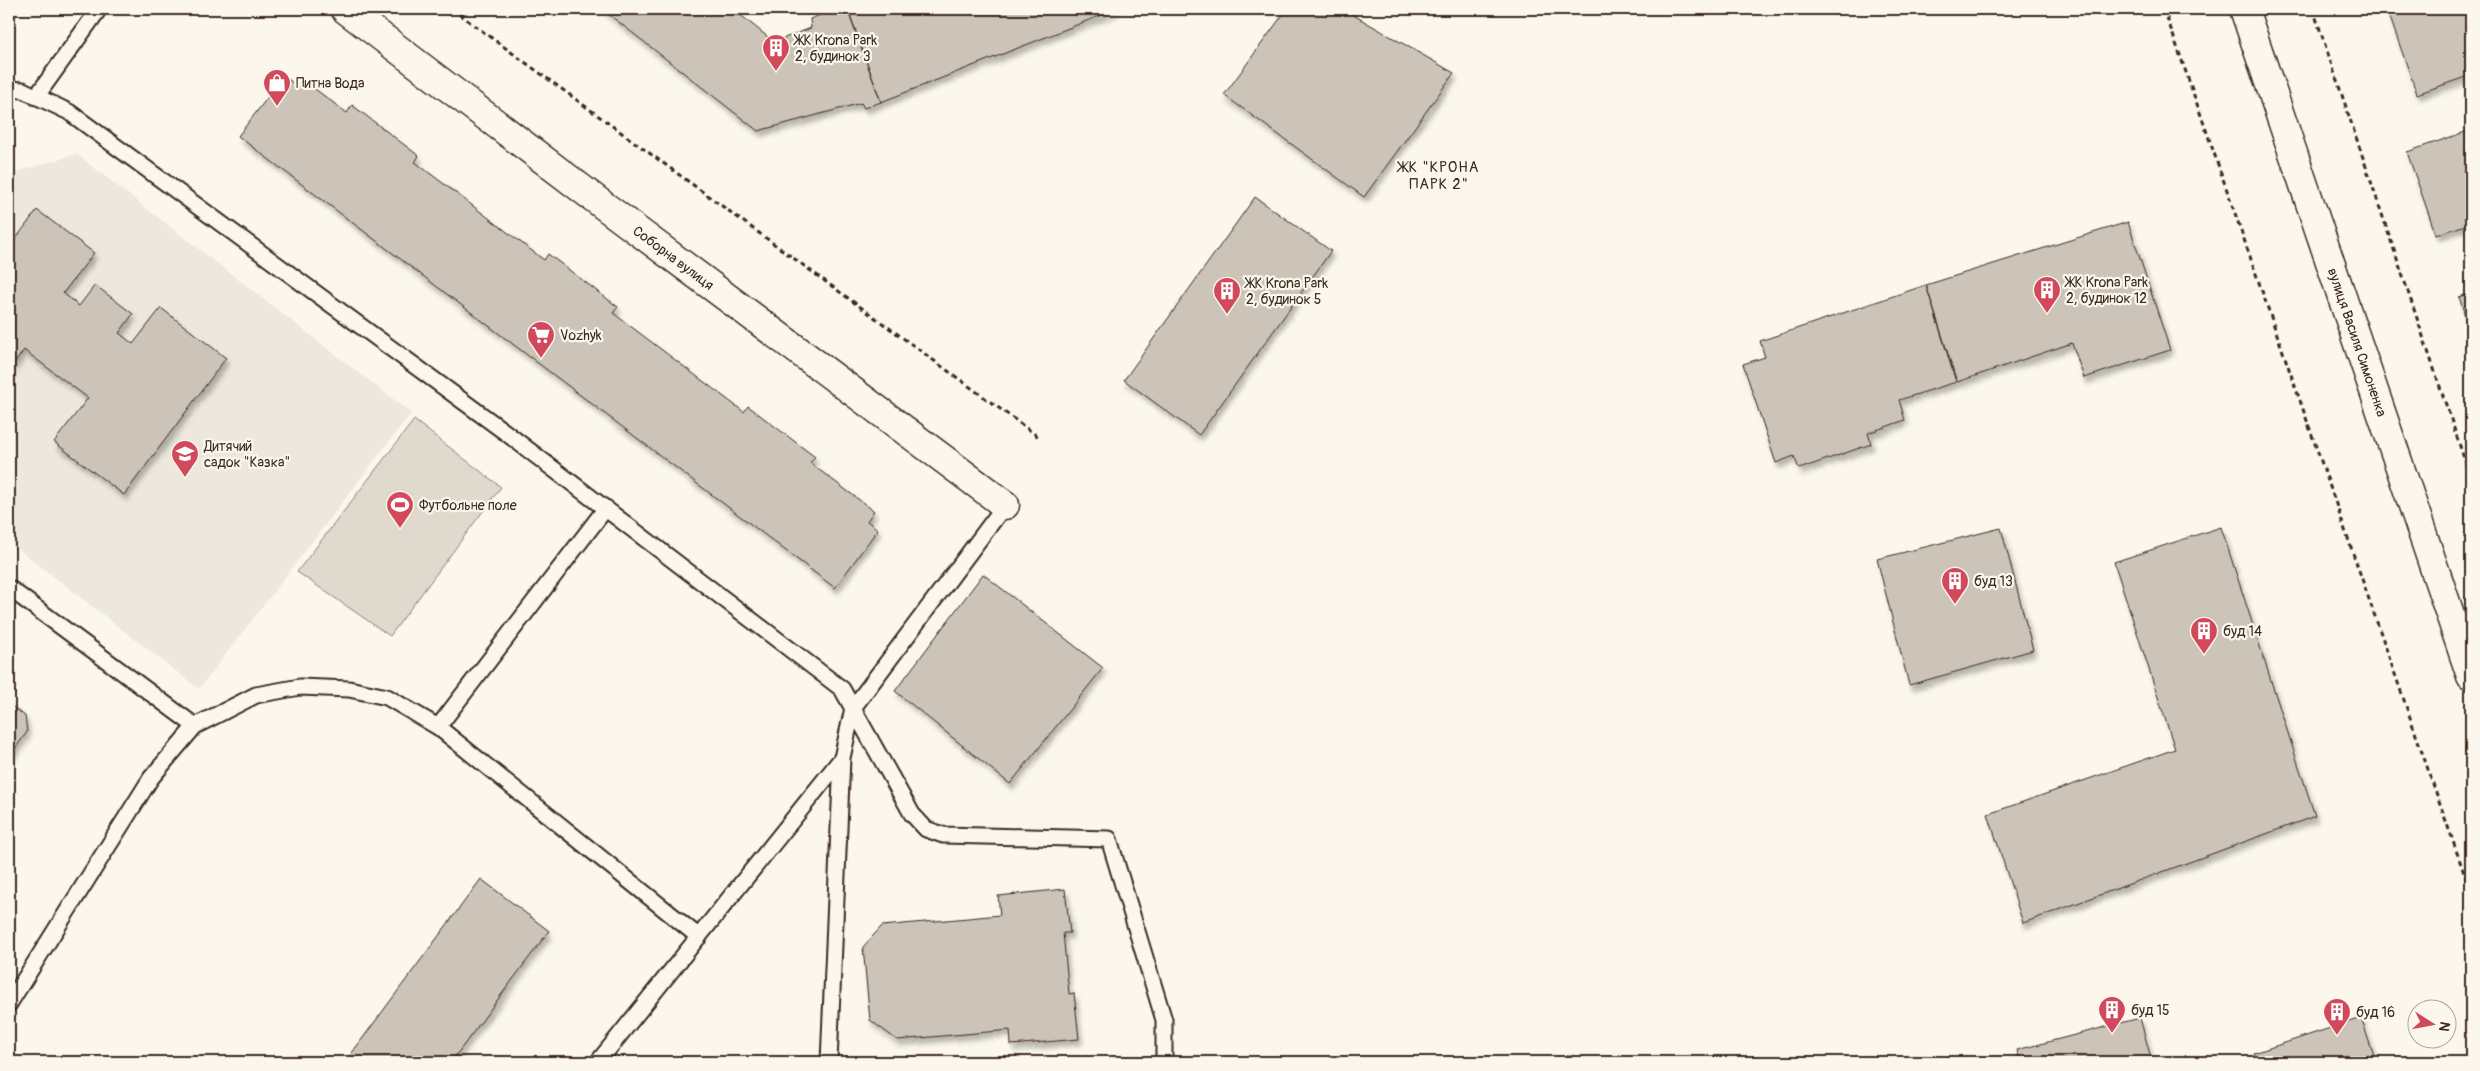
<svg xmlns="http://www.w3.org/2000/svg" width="2480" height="1071" font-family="Pangolin,sans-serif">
<defs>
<filter id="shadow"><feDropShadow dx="3" dy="5.5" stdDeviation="2.5" flood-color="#0004"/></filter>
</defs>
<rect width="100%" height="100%" fill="#fbf7ec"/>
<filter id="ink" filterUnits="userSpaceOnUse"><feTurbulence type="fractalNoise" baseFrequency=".02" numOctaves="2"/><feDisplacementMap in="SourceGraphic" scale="10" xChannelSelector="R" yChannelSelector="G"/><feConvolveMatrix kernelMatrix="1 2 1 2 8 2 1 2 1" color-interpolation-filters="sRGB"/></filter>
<g filter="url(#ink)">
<path fill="#ede8dd" d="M76 154 411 413 199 689 9 542V174Z"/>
<path fill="#dfd9ce" stroke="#8d8276" d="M414 420 501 487 390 636 297 572Z"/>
<path fill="#ccc4b9" stroke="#3b2a1e" filter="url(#shadow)" d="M602 9H733L774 42 811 28 810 19 835 9H847L881 102 864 108 861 103 758 131Z
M848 9H1117L881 102Z
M1287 9H1343L1454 73 1364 197 1224 95Z
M2387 9H2471V75L2417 94Z
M284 76 298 87 303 80 347 113 352 105 419 156 415 162 544 260 548 254 618 307 613 313 744 412 748 406 815 457 810 463 874 511 867 521 878 529 835 588 238 136Z
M2471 130V223L2436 235 2407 152Z
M1255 197 1331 251 1199 435 1124 380Z
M37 210 94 253 63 293 79 306 95 285 133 314 119 333 133 344 161 308 226 358 124 495 54 442 88 398 24 350 9 370V248Z
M2128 222 2170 350 2084 378 2072 343 1957 382 1926 285Z
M1926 285 1956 382 1899 400 1905 420 1868 433 1871 444 1799 469 1794 456 1776 463 1743 364 1765 357 1760 341Z
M2471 293V333L2459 297Z
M2221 527 2315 816 2023 923 1988 814 2175 749 2114 562Z
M2001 528 2033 650 1909 685 1877 559Z
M983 574 1103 668 1010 784 895 691Z
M9 704 25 716 27 732 9 757Z
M481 879 549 931 451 1062H345Z
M1065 889 1070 933H1063L1069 994 1074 993 1079 1039 1011 1045 1010 1030 897 1040 870 1020 863 947 882 926 1000 915 998 896Z
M2140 1018 2152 1062H2020L2017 1050Z
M2361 1018 2376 1062H2257L2254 1053Z"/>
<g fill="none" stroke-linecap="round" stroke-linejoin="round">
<defs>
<path id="service" d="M9 89 23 90 69 112 505 432 842 689 912 814 926 829 943 835 1109 839 1164 1020V1062
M36 97 99 9
M9 588 195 726
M438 727 606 508
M9 1004 151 778 195 726 256 695 300 687 349 689 387 697 438 727 699 937
M598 1062 842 758 853 708 1005 505
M829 1062 842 758"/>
<g id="minor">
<path id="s1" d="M345 9 603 205 1005 505"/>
</g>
<g id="tertiary">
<path id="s2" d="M2244 9 2471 676"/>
</g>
</defs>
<use href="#service" stroke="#3b2a1e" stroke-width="19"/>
<use href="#minor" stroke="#3b2a1e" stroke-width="31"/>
<use href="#tertiary" stroke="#3b2a1e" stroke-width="31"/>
<path stroke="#3b2a1e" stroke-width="3" stroke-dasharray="5 4" stroke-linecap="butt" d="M452 9 1040 438
M2164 9 2471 893
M2313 9 2471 479"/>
<use href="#service" stroke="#fbf7ec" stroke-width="15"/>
<use href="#minor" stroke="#fbf7ec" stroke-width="28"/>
<use href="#tertiary" stroke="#fbf7ec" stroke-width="28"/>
</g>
</g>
<defs>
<symbol id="building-pin" viewBox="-11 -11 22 30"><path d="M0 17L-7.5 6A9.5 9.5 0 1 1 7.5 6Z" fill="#d1495b" stroke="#fbf7ec"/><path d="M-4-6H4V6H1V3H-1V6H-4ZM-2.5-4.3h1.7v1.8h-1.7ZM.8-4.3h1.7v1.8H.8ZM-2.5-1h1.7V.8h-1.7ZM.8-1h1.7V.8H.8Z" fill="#fff"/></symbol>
<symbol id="shop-pin" viewBox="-11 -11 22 30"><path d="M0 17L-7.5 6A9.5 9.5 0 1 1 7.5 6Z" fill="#d1495b" stroke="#fbf7ec"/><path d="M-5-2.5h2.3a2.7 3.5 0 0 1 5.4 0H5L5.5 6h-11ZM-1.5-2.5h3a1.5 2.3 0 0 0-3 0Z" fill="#fff"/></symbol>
<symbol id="supermarket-pin" viewBox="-11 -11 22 30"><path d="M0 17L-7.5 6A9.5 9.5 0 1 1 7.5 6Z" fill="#d1495b" stroke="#fbf7ec"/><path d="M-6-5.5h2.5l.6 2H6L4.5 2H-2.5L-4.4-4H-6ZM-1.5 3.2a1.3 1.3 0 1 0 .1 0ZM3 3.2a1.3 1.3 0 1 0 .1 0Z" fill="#fff"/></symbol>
<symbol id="school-pin" viewBox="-11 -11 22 30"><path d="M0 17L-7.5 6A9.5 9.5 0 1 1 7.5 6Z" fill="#d1495b" stroke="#fbf7ec"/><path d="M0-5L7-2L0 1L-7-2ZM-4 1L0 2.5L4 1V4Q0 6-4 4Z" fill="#fff"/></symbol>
<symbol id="stadium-pin" viewBox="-11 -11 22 30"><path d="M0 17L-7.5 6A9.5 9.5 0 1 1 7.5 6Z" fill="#d1495b" stroke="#fbf7ec"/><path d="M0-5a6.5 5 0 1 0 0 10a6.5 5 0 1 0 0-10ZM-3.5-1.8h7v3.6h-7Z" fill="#fff"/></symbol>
</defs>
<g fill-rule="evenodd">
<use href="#building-pin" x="760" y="32" width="32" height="43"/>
<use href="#shop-pin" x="261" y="67" width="32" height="43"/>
<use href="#building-pin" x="2031" y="274" width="32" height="43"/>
<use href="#building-pin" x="1211" y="275" width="32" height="43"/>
<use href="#supermarket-pin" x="525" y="319" width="32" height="43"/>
<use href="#school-pin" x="169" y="438" width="32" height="43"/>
<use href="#stadium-pin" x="384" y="489" width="32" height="43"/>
<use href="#building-pin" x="1939" y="565" width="32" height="43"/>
<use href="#building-pin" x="2188" y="615" width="32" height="43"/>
<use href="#building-pin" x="2096" y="994" width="32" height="43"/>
<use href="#building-pin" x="2321" y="996" width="32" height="43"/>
</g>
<g text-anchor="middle" stroke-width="4.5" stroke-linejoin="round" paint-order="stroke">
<g font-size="14" fill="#3b2a1e" stroke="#fbf7ec" text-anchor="start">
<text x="795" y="45">ЖК Krona Park<tspan x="795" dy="16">2, будинок 3</tspan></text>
<text x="296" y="88">Питна Вода</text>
<text x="2066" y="287">ЖК Krona Park<tspan x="2066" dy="16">2, будинок 12</tspan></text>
<text x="1246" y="288">ЖК Krona Park<tspan x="1246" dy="16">2, будинок 5</tspan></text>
<text x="560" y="340">Vozhyk</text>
<text x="204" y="451">Дитячий<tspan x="204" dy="16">садок "Казка"</tspan></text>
<text x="419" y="510">Футбольне поле</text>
<text x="1974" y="586">буд 13</text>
<text x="2223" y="636">буд 14</text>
<text x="2131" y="1015">буд 15</text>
<text x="2356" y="1017">буд 16</text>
</g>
<g font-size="14" fill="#3b2a1e" stroke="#fbf7ec">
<text dy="5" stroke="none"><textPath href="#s1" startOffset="412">Соборна вулиця</textPath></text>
<text dy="5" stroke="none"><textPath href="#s2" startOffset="352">вулиця Василя Симоненка</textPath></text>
</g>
<g font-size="15" letter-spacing="1" fill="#3b2a1e" stroke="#fbf7ec">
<text x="1439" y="172">ЖК "КРОНА<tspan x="1439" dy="17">ПАРК 2"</tspan></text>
</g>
</g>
<rect width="2480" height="1071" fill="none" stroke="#fbf7ec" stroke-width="30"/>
<rect x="15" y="15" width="2450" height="1041" fill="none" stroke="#3b2a1e" stroke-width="2" filter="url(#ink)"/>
<g transform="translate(2432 1024) rotate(101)"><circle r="24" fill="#fbf7ec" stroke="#aea59a"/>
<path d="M0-4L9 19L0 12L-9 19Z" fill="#d1495b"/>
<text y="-8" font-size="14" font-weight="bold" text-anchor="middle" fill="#3b2a1e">N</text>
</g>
</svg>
